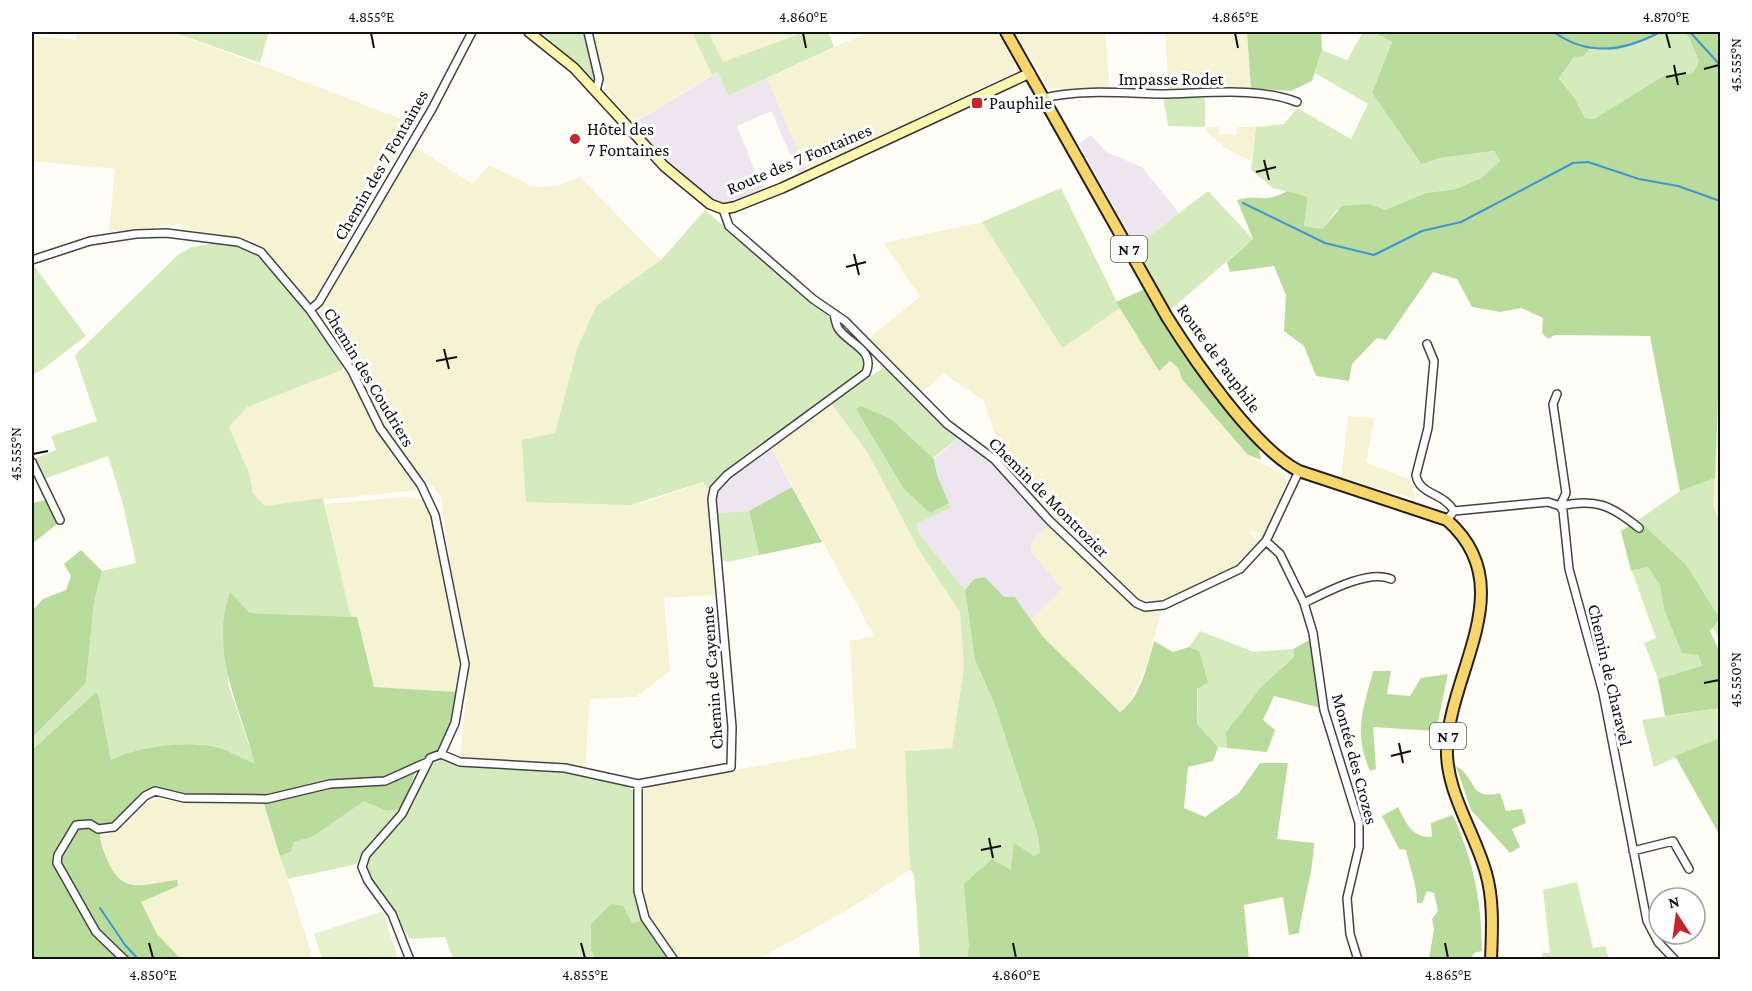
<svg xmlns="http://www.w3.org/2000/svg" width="1752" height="991" font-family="'Crimson Pro',serif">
<rect width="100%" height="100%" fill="#fffdf5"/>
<path fill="#eee6ef" d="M718 72 728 96 767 78 807 171 799 174 771 111 737 126 763 191 736 202 718 203 708 198 665 162 632 124Z
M1091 135 1106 152 1142 167 1179 213 1136 246 1079 144Z
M959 437 991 459 1050 525 1035 537 1030 550 1063 589 1031 620 1015 597 1004 598 985 577 974 579 965 590 920 535 916 524 951 508 937 475 934 459Z
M771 447 792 487 749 511 716 513V494L720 486Z"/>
<path fill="#f6f3d4" d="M78 32H173L415 124 316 297 306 300 301 295 268 252 251 240 191 230 181 224 109 232 115 169 32 161V36L76 40Z
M591 32H692L712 75 632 124 606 91Z
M708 32H805L723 63Z
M869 32H997L1014 62 1015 72 807 171 767 78Z
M1015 32H1105L1110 90 1049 88Z
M1165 32H1247L1251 88 1169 91Z
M1205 127H1219V134L1236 135 1237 127H1256L1251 161 1230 151 1206 132Z
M413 145 472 184 489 165 534 187 558 186 580 177 661 260 596 306 577 349 555 433 601 503 631 505 644 503 703 482 708 489 716 595 664 598 670 671 636 697 590 699 585 769 530 762 460 758 470 658 450 566 441 497 434 487 408 464 394 444 362 381 318 314Z
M982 222 1061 347 1120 308 1159 370 1170 361 1178 368 1182 379 1248 455 1286 476 1287 481 1282 496 1262 538 1253 530 1249 532 1259 542 1234 566 1172 597 1158 601 1140 599 1057 521 1012 472 1005 462 983 400 944 374 921 393 866 340 920 297 884 243Z
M1720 343V525L1713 504Z
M342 370 348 372 353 381 385 443 417 490 265 506 253 493 249 473 229 427 246 407Z
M830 402 868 453 919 550 960 612 964 666 952 748 905 751 910 870 844 912 759 959H678L663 942 645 911 641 890 640 795 644 790 652 785 856 748 850 641 874 636 771 447Z
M1348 416 1375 418 1366 462 1410 480 1416 499 1341 478Z
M405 497 426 500 434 527 460 654 458 692 373 687 357 618 351 617 325 504Z
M1050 525 1133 607 1150 611 1162 609 1146 667 1128 706 1121 712 1043 637 1031 620 1062 589 1030 550 1035 537Z
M159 799 205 804H264L313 959H181L157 934 141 902 178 886H130L113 875 98 837 113 833 126 825 150 800Z"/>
<path fill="#d5ebbd" d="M173 32H269L260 63Z
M542 32H584L595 78 592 80Z
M692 32H708L723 62 805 32H828L834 47 728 96 718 72 712 75Z
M1363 32H1373L1392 42 1372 93 1420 163 1440 158 1494 151 1500 161 1481 178 1456 189 1426 193 1385 210 1370 204 1337 210 1322 229 1304 226 1308 197 1273 188 1251 170 1256 127 1284 124 1297 108 1351 139 1368 104 1315 73 1322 50 1347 60Z
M1664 32H1682L1688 36 1699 61 1693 73 1674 77 1665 75 1594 119 1585 118 1574 97 1559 77 1574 57 1589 49 1619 50Z
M1163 96 1205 98V127L1168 126Z
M1061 188 1120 308 1062 348 982 222Z
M1208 191 1253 239 1170 310 1136 246Z
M705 210 829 317C831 321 832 327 834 331 844 346 869 347 863 371L720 475 708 489 703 482 631 505 526 502 522 440 555 433 577 349 596 306 661 260Z
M215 243C229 245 242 246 255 253 279 265 327 339 343 364L342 370 247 407 229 427 249 473 253 493 265 506 323 498 351 617 250 613 230 593 228 684 256 765C242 759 227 749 213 746 188 741 132 748 111 760L99 697 96 692 32 750V738L86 683 94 602 102 571 136 563 122 501 108 456 44 479 34 459 56 450 51 436 97 421 75 355 179 254 192 247Z
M32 263 86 336 43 369 32 375Z
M885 367 943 426 959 437 933 458 891 419 929 513 949 503 951 508 916 524 920 535 965 590 975 660 994 703 1038 836 1040 853 1011 871 969 945 967 959H920L914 875 910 869 905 751 952 748 964 666 960 612 919 550 868 453 830 402Z
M1715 478 1713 504 1720 525V641L1713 628 1720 619 1638 520 1680 491Z
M749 511 759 555 728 562 722 560 716 513Z
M1648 567 1660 585 1664 609 1698 655 1702 667 1658 679 1644 643 1656 638 1632 571Z
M1200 631 1254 652 1293 649 1294 657 1261 687 1226 732 1227 748 1218 747 1197 724 1199 651 1189 647Z
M1720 708V738L1654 767 1642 720Z
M440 759 451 762 566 771 624 783 634 792V882L642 921 632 924 591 950 596 959H453L445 937 410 939 369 877 366 863 413 804 429 764Z
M364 800 387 811 401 809 362 853 357 864 288 879 280 856 291 852 294 842 312 837Z
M1577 882 1593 948 1605 946 1609 959H1543L1542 953H1550L1543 890Z"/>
<path fill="#b9dc9c" d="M1247 32H1321L1322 50 1312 81 1291 91 1251 88Z
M1373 32H1664L1619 50 1589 49 1583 56 1574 57 1559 78 1574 97 1585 118 1594 119 1665 75 1674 77 1693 73 1699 61 1688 36 1682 32H1720V343L1715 478 1680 491 1650 336 1555 335 1548 339 1542 333 1543 318 1521 308 1500 312 1472 307 1457 279 1433 272 1386 340 1377 338 1352 364 1349 381 1316 376 1304 346 1284 331 1286 295 1274 266 1230 272 1227 262 1253 239 1237 200C1260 194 1264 204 1287 191L1308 197 1304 226 1322 229 1342 206 1370 204 1385 210 1426 193 1456 189 1481 178 1500 161 1494 151 1440 158 1421 164 1372 93 1392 42Z
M1145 289C1178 347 1217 397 1259 449L1261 460 1248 455 1182 379 1178 368 1170 361 1159 371 1116 302Z
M861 406 891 419 934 459 937 475 949 503 930 513 904 489 856 409Z
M792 487 822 542 759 555 749 511Z
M46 500 57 524 32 544V503Z
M1638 520 1686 565 1720 619 1710 631 1720 653V708L1665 716 1658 679 1702 666 1698 655 1682 653 1664 609 1660 585 1648 567 1631 571 1621 531Z
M81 550 102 571 94 602 86 683 32 738V611L43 599 66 590 71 576 64 564Z
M985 577 1004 597H1015L1043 637 1120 712C1140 699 1148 663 1154 641L1173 652 1189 647 1199 651 1208 682 1197 689V724L1218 747 1213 761 1188 767 1184 808 1205 817 1239 793 1260 763H1288L1277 839 1314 843C1313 874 1303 902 1299 933L1289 935 1283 897 1244 905 1249 959H967L969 945 964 884 992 859 1011 870 1014 843 1034 856 1040 853 1038 836 994 703 975 660 965 590 974 579Z
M230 592 250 613 357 617 374 687 458 692 450 726 441 748 398 772 383 777 328 782 264 796H194L162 789 144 793 111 824 102 825C98 838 101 844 106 857 122 897 141 884 177 880L178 886 141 902 157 934 181 959H32V750L96 692 99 697 111 760C134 747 186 741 212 746 226 748 242 759 255 764 240 706 209 653 230 592Z
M1311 639 1321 708 1274 696 1263 720 1275 730 1267 752 1227 748 1226 732 1261 687 1294 657 1293 649Z
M1373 671H1391L1387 694 1410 696 1421 678 1448 674 1436 731 1373 727 1376 769 1370 771C1353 731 1363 711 1373 671Z
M1720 738V836L1675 756Z
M1456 766C1477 777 1468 801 1500 793L1506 811 1522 809 1526 823 1512 829 1520 847 1510 853 1471 810Z
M416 771 401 809 387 811 364 801 312 837 294 842 291 852 280 856 264 804 343 785 384 784Z
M1398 807C1407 824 1411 837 1432 837L1431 823 1453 815C1474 865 1481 896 1482 951L1474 953 1471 959H1429L1434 929 1432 919 1438 911 1434 893 1427 891 1422 903H1417C1417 884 1410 869 1406 850L1399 849 1382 816Z
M611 904 623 906 632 923 642 921 667 959H596L591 950V924Z"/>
<path fill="#e6f2cf" d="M383 911 398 959H322L314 934Z"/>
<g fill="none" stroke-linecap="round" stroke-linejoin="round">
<path stroke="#3f96cf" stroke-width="2" d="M1554 32C1588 57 1625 51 1660 32
M1690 32 1720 65
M1243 203 1325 243 1374 255 1422 231 1461 222 1573 163 1588 162 1639 179 1678 186 1720 201
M100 908 125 945 139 960"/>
<defs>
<path id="street" d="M588 32 599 79 596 91
M1044 98C1080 89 1122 93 1159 94 1203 94 1256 86 1297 102
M723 209 729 226 813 299 845 321 947 424 994 459 1049 520 1136 603 1145 607 1164 605 1240 569 1266 541 1299 471
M32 260 90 241 136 234 166 233 238 242 261 252 310 310 352 371 380 428 421 485 435 515 465 664 455 723 441 754
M310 310 319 302 432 109 472 32
M1427 344 1434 361 1428 428 1416 475C1419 495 1443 492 1454 511
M1557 394 1553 404 1566 493 1560 506
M32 462 60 520
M1560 506C1595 498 1611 505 1639 528
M1447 520 1454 511 1548 502 1560 506 1563 511 1569 569 1603 693 1647 921 1658 942 1675 960
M1266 541 1280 554 1304 603 1313 633 1324 710 1359 823V847L1347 898 1350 934 1358 960
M1304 603C1325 593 1368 569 1391 579
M638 784V891L645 918 674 960
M1633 851 1673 841 1689 869
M125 960 96 932 57 863 58 855 76 825 90 824 98 829 114 827 145 796 155 791 184 798 267 799 330 784 385 781 425 763
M410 960 392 914 368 881 362 867 366 855 402 814 430 758 441 754 460 762 565 768 638 784 731 767 732 727 712 499 714 489 727 475 866 373C876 349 848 344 838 328 836 324 835 319 834 314"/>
<path id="secondary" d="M529 32 574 68 664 166 710 204 723 209 734 207 782 188 1030 73"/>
<path id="primary" d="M1006 32 1167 317C1194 360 1255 449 1299 471L1447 520C1522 586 1450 670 1447 747 1445 791 1475 832 1486 873 1494 900 1492 932 1491 960"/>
</defs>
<use href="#street" stroke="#444" stroke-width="10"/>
<use href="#secondary" stroke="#333" stroke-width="12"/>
<use href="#primary" stroke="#222" stroke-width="14"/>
<use href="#street" stroke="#fff" stroke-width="7"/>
<use href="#secondary" stroke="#fff6b0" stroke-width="9"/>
<use href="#primary" stroke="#f9d66b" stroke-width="10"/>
</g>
<path fill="none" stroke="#111" stroke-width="2" d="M371 33 374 48M803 33 806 48M1235 33 1238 48M1666 33 1670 48M1674 65 1678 85M1704 69 1719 65M1666 77 1686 73M1264 160 1269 180M1256 172 1276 167M854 254 859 275M846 267 866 262M444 349 449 369M436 361 457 357M33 454 48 451M1704 683 1719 680M1399 743 1403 763M1391 756 1411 751M989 838 993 858M981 850 1001 846M149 943 153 958M581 943 585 958M1013 943 1016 958M1445 943 1448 958"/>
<g fill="#c4262e" stroke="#fff" stroke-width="2">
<rect x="971" y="97" width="12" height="12" rx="3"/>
<circle cx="575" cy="139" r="6"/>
</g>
<g text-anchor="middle" stroke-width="6" stroke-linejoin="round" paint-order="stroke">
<g fill="#fff" stroke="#585858" stroke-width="1.5">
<rect x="1111" y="236" width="36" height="26" rx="4.5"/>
<rect x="1430" y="723" width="36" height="26" rx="4.5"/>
</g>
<g font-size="16" font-weight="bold" fill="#111">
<text x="1129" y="255">N 7</text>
<text x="1448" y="742">N 7</text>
</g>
<g font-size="18" fill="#111" stroke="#fff">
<text x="1171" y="85">Impasse Rodet</text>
<text transform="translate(799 159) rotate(-23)" y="6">Route des 7 Fontaines</text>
<text transform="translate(381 165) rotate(-60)" y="6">Chemin des 7 Fontaines</text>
<text transform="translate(1219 358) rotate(54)" y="6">Route de Pauphile</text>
<text transform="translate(369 377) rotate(59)" y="6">Chemin des Coudriers</text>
<text transform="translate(1049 497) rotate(45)" y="6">Chemin de Montrozier</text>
<text transform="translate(1610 675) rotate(77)" y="6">Chemin de Charavel</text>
<text transform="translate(712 678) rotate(-94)" y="6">Chemin de Cayenne</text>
<text transform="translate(1355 759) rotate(75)" y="6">Montée des Crozes</text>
</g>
<g font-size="18" fill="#111" stroke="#fff" text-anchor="start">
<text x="989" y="109">Pauphile</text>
<text x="587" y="135">Hôtel des<tspan x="587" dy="21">7 Fontaines</tspan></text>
</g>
</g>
<rect width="1752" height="991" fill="none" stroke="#ffffff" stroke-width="66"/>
<g transform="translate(1677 916) rotate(347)"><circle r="28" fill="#ffffff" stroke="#a0a0a0" stroke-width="1.5"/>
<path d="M0-4.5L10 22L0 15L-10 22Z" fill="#c4262e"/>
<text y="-9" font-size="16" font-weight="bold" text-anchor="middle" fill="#111111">N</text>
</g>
<rect x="33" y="33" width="1686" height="925" fill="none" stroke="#111" stroke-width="2"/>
<g font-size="15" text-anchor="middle" fill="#111">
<text x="371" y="22">4.855°E</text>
<text x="803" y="22">4.860°E</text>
<text x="1235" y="22">4.865°E</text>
<text x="1666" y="22">4.870°E</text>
<text transform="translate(1736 65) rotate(-90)" y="5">45.555°N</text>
<text transform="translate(16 454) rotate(-90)" y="5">45.555°N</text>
<text transform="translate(1736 680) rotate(-90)" y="5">45.550°N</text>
<text x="153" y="980">4.850°E</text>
<text x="585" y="980">4.855°E</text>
<text x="1016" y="980">4.860°E</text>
<text x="1448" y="980">4.865°E</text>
</g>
</svg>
